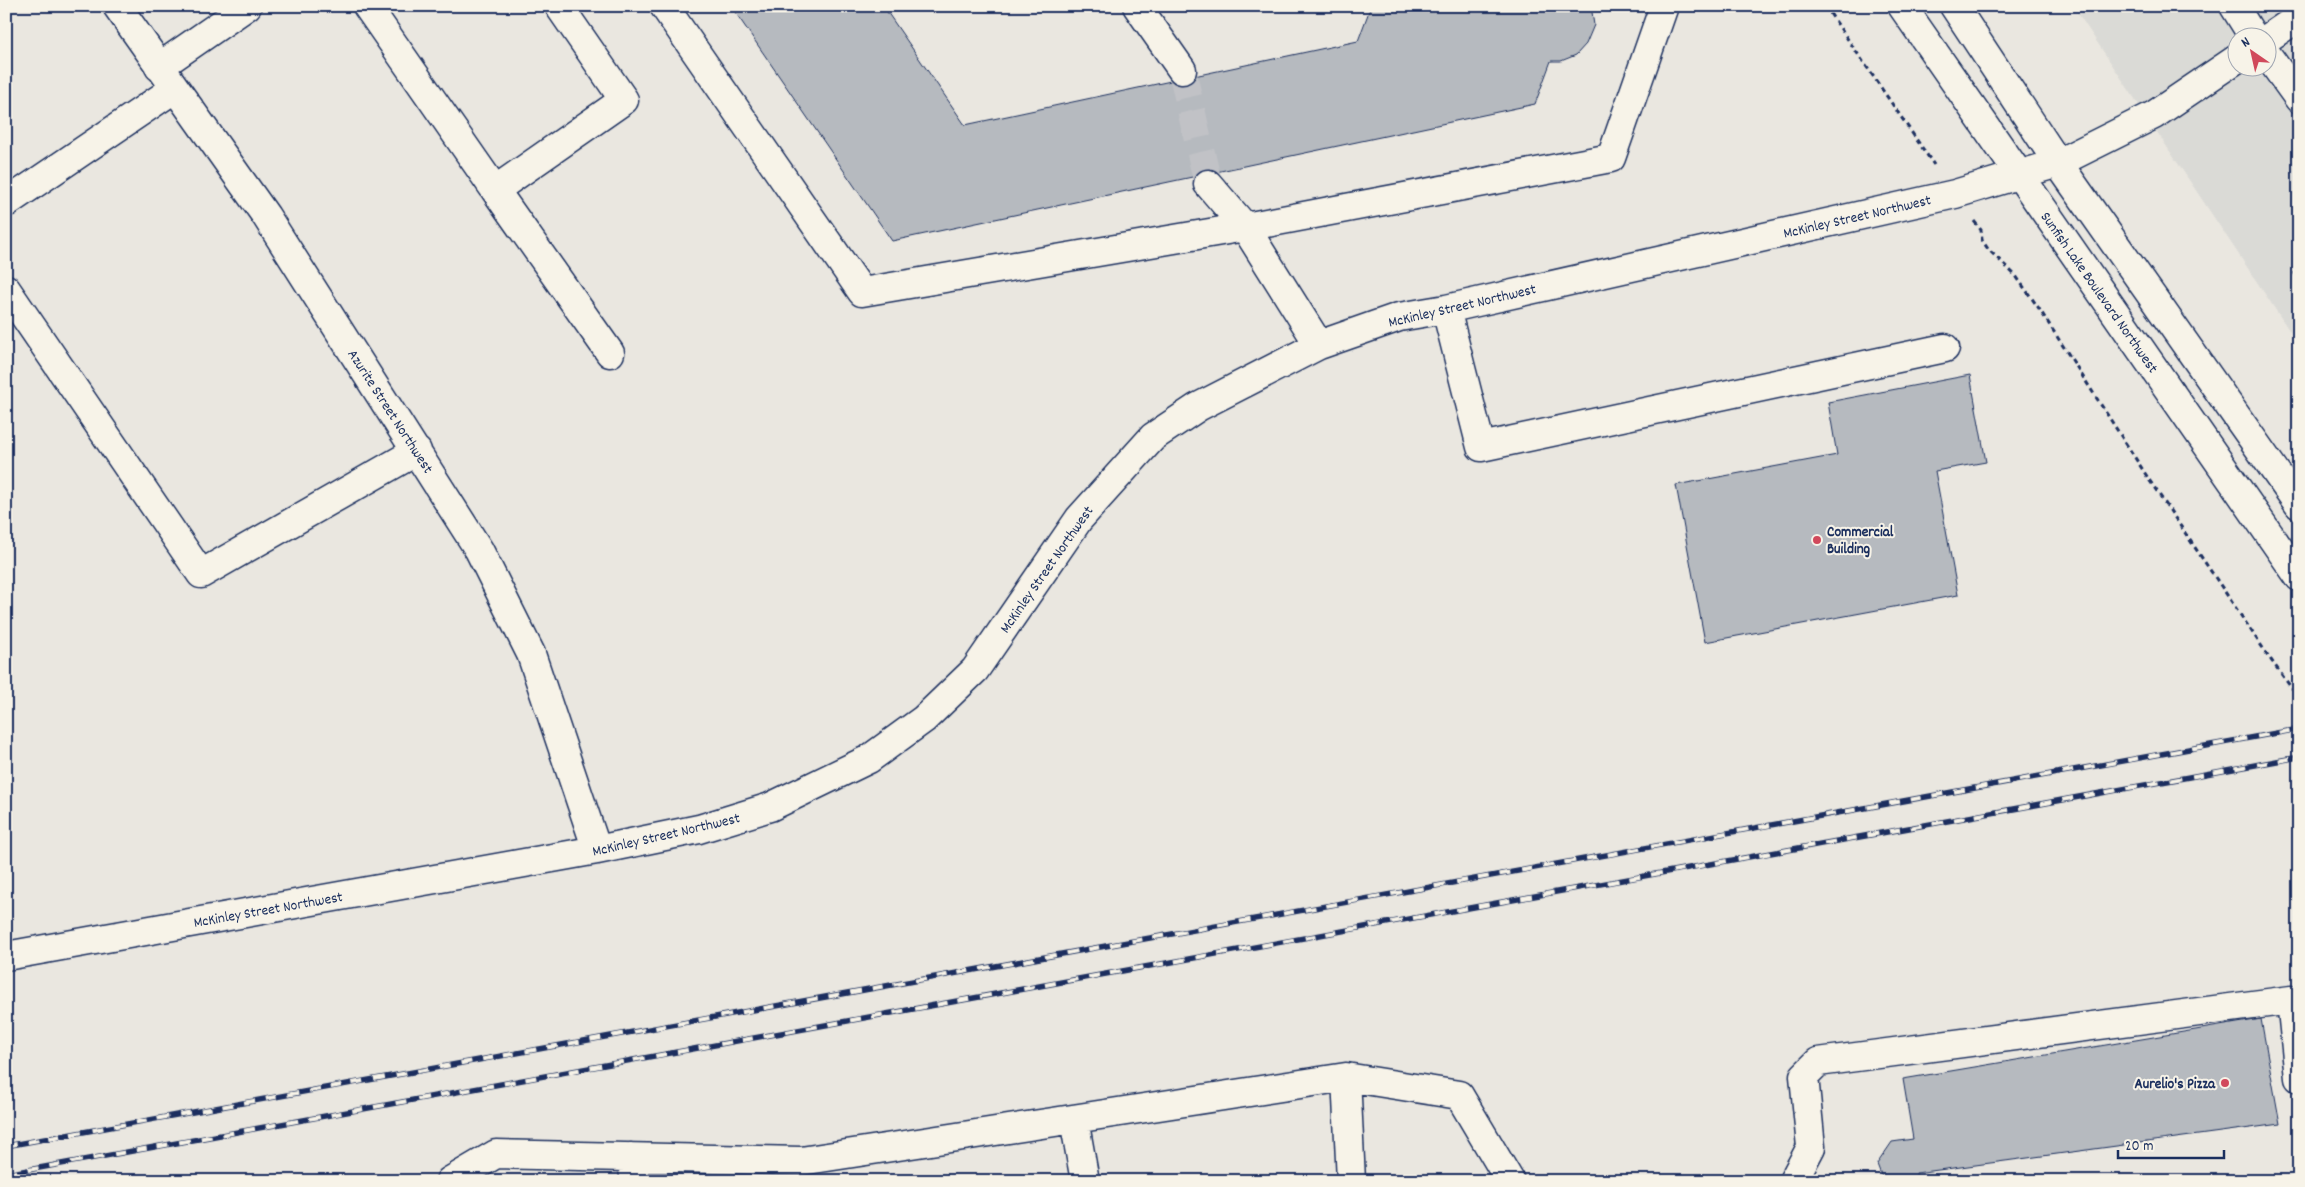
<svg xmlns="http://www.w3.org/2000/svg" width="2305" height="1187" font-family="Dekko,sans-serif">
<rect width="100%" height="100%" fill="#eae7e0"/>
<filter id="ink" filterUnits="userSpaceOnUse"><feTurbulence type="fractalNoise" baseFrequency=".02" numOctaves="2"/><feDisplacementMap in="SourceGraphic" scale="10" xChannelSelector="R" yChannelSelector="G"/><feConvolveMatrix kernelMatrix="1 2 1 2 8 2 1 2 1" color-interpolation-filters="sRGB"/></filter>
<g filter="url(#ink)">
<path fill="#dadad6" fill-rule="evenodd" d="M2073 6H2299V345ZM2238 38H2268V68H2238Z"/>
<path fill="#b6babf" stroke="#1b2f5e" d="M731 6H883L965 125 1358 41 1371 6H1591L1594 25 1586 44 1576 55 1561 61H1551L1535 104 892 241Z
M2299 269V282L2293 273Z
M1970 375 1986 462 1935 471 1958 595 1705 642 1676 485 1837 455 1828 402Z
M2261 1019 2280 1124 1916 1173 1917 1181H1877L1883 1180 1877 1164 1892 1142 1913 1139 1903 1079Z"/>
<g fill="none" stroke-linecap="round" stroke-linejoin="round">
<path stroke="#c1c2c6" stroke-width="28" stroke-dasharray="28 14" stroke-linecap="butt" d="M1182 70 1208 184"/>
<defs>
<path id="minor" d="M117 6 266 216 479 550 531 654 597 850
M367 6 495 190 624 100 559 6
M664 6 862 292 1245 227 1611 158 1664 6
M1137 6 1182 70
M1902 6 2299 577
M1954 6 2058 163 2299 505
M2234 6 2254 38
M2268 38 2299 17
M2268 56 2299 99
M159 67 247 6
M1208 184 1245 227 1319 345
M495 190 610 353
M6 203 174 89
M6 289 201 574 417 451
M1446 309 1481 447 1945 348
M6 956 597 850 699 829 770 807 869 759 924 719 975 670 1079 519 1153 437 1198 407 1319 345 1399 317 1446 309 1955 194 2058 163 2154 115 2238 58
M1346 1077 1351 1181
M1074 1119 1085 1181
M631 1157 635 1181
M450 1181 496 1154 801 1161 1346 1077 1459 1095 1510 1181
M1793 1181 1811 1147 1804 1076 1818 1062 2291 1000 2299 1078"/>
</defs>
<use href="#minor" stroke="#1b2f5e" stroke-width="31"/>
<path stroke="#1b2f5e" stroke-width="3" stroke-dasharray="5 4" stroke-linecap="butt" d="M1825 6 1934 165
M1974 221 1981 230 1982 240 1988 249 2016 276 2038 307 2150 481 2271 660 2299 698"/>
<use href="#minor" stroke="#f7f3e8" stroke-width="28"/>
<defs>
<path id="rail" d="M6 1146 2299 729
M6 1174 2299 757"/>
</defs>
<use href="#rail" stroke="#1b2f5e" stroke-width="5.5"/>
<use href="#rail" stroke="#f7f3e8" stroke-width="4" stroke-dasharray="11" stroke-linecap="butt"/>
</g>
</g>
<g fill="#d1495b" stroke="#f7f3e8" stroke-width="2">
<circle cx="1817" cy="540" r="5"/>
<circle cx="2225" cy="1083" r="5"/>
</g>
<g text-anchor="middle" stroke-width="4" stroke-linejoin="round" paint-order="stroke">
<g font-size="15" fill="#1b2f5e" stroke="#f7f3e8">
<text transform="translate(1857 216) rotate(-13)" y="5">McKinley Street Northwest</text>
<text transform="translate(2100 292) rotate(55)" y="5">Sunfish Lake Boulevard Northwest</text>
<text transform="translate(1462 305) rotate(-13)" y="5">McKinley Street Northwest</text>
<text transform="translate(391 411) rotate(57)" y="5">Azurite Street Northwest</text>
<text transform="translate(1046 569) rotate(-55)" y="5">McKinley Street Northwest</text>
<text transform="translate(666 834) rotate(-13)" y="5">McKinley Street Northwest</text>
<text transform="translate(268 909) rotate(-10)" y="5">McKinley Street Northwest</text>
</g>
<g font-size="15" font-weight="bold" fill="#1b2f5e" stroke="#f7f3e8" text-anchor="start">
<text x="1827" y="536">Commercial<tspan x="1827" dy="17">Building</tspan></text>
<text x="2215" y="1088" text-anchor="end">Aurelio's Pizza</text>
</g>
</g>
<rect width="2305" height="1187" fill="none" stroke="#f7f3e8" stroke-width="25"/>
<rect x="12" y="12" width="2280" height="1162" fill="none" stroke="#1b2f5e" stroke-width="2" filter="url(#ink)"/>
<g transform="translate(2252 52) rotate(326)"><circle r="24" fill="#f7f3e8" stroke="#9fa5b1"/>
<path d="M0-4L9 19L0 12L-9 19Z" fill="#d1495b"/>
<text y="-8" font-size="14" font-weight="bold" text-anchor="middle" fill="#1b2f5e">N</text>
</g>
<path d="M2118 1150v8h106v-8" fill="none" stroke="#1b2f5e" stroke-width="2.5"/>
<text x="2125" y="1150" font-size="15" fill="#1b2f5e" stroke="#f7f3e8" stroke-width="4" paint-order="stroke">20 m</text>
</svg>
